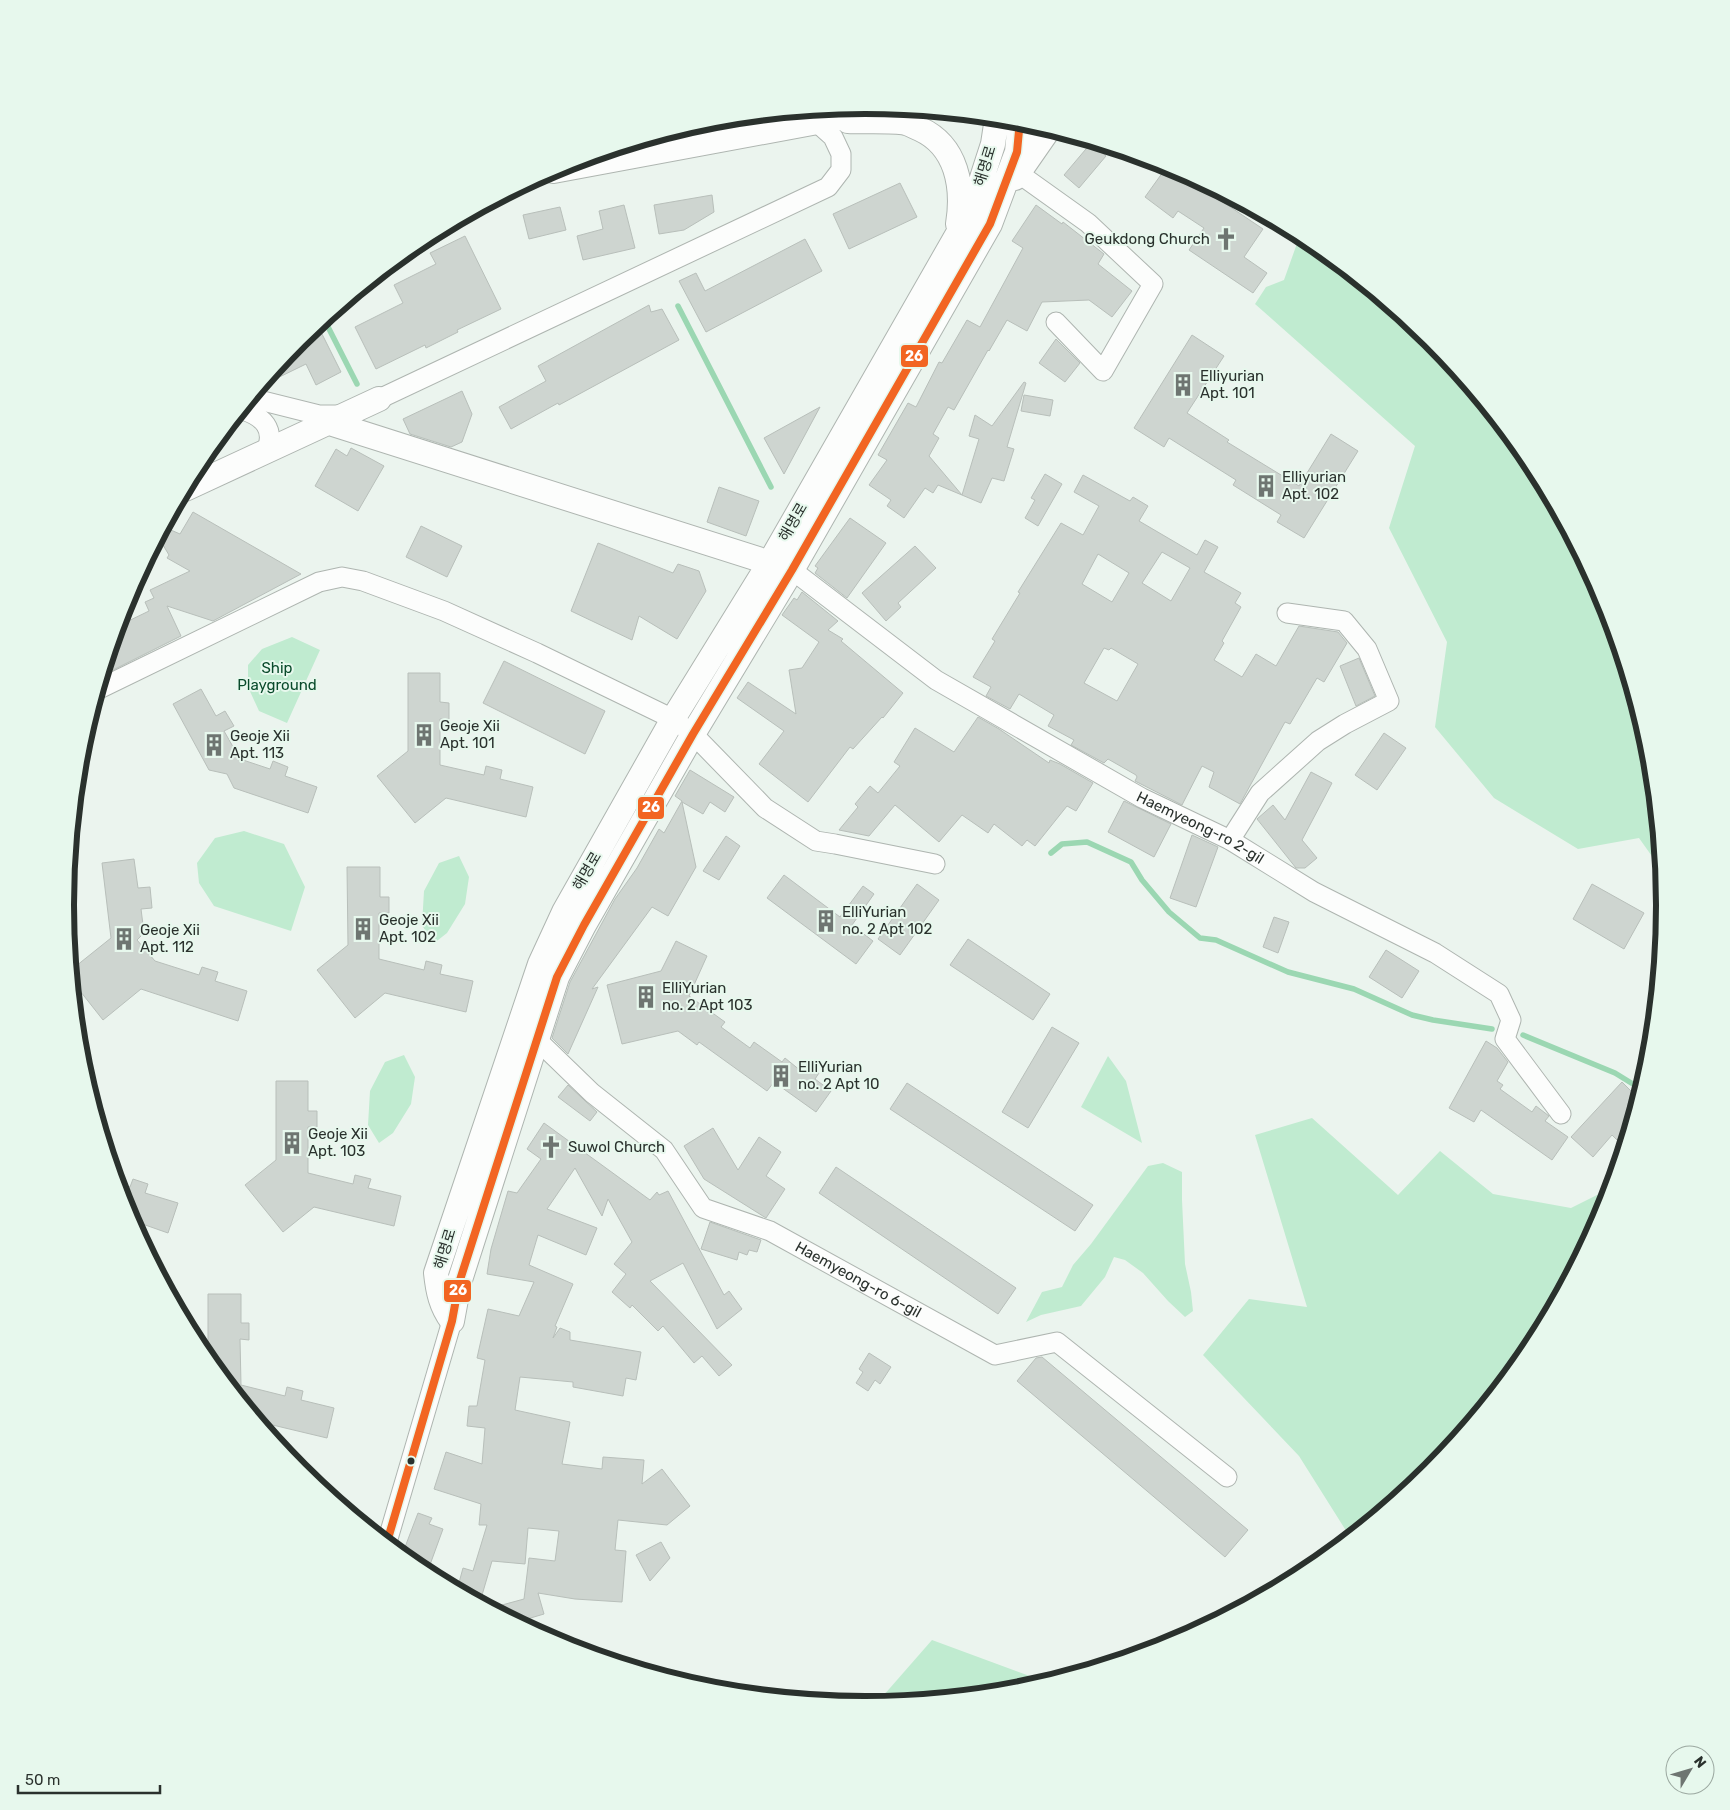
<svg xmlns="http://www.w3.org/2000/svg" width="1730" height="1810" font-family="Rubik,'Noto Sans KR',sans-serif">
<rect width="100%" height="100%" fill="#ebf4ee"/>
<path fill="#c0ebd0" d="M1300 235 1310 240 1431 340 1530 461 1604 599 1650 749 1661 869 1639 838 1578 849 1494 798 1435 727 1447 642 1389 528 1415 446 1255 304 1266 287 1284 280Z
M292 637 320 650 287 723 259 711 248 687V665L262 649Z
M244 831 284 844 305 887 291 931 214 906 199 883 197 863 215 838Z
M459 856 469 877 465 904 447 933 433 944 422 925 424 891 439 863Z
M404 1055 415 1077 411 1104 393 1133 379 1143 368 1125 370 1091 385 1062Z
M1108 1056 1126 1081 1142 1143 1081 1107Z
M1312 1118 1398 1195 1440 1151 1493 1194 1571 1208 1611 1188 1604 1211 1530 1350 1430 1471 1350 1537 1299 1456 1203 1355 1249 1299 1307 1307 1255 1135Z
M1163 1163 1182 1172V1200L1185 1264 1191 1292 1193 1311 1185 1317 1168 1301 1143 1273 1125 1260 1114 1257 1105 1277 1081 1306 1041 1315 1026 1322 1042 1292 1062 1287 1073 1265 1091 1244 1148 1166Z
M932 1640 1046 1682 1021 1690 876 1704Z"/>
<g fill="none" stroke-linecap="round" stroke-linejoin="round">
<path stroke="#9bd7b2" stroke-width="5.5" d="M678 306 771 487
M324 319 357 384
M1051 853 1062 844 1087 842 1131 862 1142 880 1169 912 1200 938 1216 940 1288 972 1354 989 1412 1015 1433 1020 1492 1029
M1523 1035 1615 1073 1641 1089"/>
</g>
<path fill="#ced5d0" stroke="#b8bfba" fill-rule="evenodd" d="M1091 143 1106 156 1079 188 1064 175Z
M1168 165 1196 179 1204 185 1202 188 1263 229 1244 257 1267 273 1253 293 1189 250 1204 228 1178 211 1173 218 1145 197Z
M900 183 917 217 849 249 833 214Z
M712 195 714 212 684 230 659 234 654 205Z
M624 205 635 248 583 260 577 236 603 229 599 211Z
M1036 205 1062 224 1063 222 1104 254 1098 264 1132 291 1112 317 1089 300 1042 302 1027 331 1007 320 989 351 988 350 954 410 948 407 933 434 939 438 929 456 962 495 979 439 969 436 975 415 992 426 1024 382 1026 383 1007 447 1014 449 1004 481 992 478 981 503 938 485 933 493 925 488 904 518 887 506 891 500 869 485 887 460 878 455 908 403 916 407 939 362 942 363 967 320 980 327 1023 248 1012 241Z
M560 207 566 230 529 239 523 215Z
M465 236 501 309 457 330 458 332 426 348 425 345 376 369 355 327 403 303 394 285 436 264 430 253Z
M805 239 822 271 706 332 679 281 696 273 705 291Z
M649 305 651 312 662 309 679 340 559 405 558 403 511 429 499 407 546 381 538 366Z
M317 324 341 372 316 385 306 364 261 386 300 339Z
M1192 335 1224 356 1187 413 1229 440 1227 442 1299 486 1331 434 1358 451 1304 538 1277 522 1281 515 1233 485 1236 480 1169 438 1164 447 1134 428Z
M1056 339 1080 363 1065 382 1039 363Z
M462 391 472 414 462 442 451 447 410 434 403 419Z
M1024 395 1053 400 1050 416 1021 411Z
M820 407 784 474 764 438Z
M351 448 384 466 358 511 315 486 336 449 347 456Z
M1045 474 1062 484 1038 526 1025 518 1035 500 1031 498Z
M1083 475 1130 501 1133 497 1148 506 1139 521 1197 555 1205 540 1218 547 1204 572 1241 593 1235 603 1241 607 1222 641 1224 643 1214 660 1242 677 1256 654 1276 666 1299 626 1338 632 1347 643 1324 682 1317 678 1290 724 1285 722 1240 804 1209 787 1214 772 1202 766 1182 805 1135 781 1137 777 1136 775 1108 759 1104 763 1071 745 1074 740 1048 726 1054 715 1019 694 1010 709 986 696 991 687 973 677 995 641 992 639 1020 593 1018 592 1061 523 1083 535 1099 506 1074 492ZM1162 552 1190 568 1171 601 1142 583ZM1098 554 1129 573 1112 602 1082 584ZM1104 648 1109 650 1111 648 1138 664 1117 701 1084 683Z
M719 487 759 501 746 536 707 522Z
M193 512 301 574 213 621 167 606 181 636 103 675 118 626 149 611 145 602 154 598 150 590 190 571 167 558 169 555 160 540 164 527 180 534Z
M850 518 886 543 847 598 815 573 818 568 815 566Z
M421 526 462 546 447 577 406 557Z
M598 543 673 573 678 564 699 571 706 591 677 639 639 616 632 640 571 611Z
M915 546 936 568 898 603 901 607 886 621 862 593Z
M802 592 838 621 828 630 843 639 841 641 903 693 883 718 882 717 853 749 850 747 808 802 759 764 784 731 737 698 748 682 796 714 789 670 802 668 819 642 782 615 794 598 797 600Z
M1359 658 1375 696 1356 706 1340 666Z
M504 661 605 711 585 754 483 703Z
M408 673H440V702L449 703V719H440V765L484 775 486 766 502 770 500 779 533 787 526 817 446 798 415 823 377 776 408 751Z
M201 689 216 716 225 711 234 726 224 731 240 759 270 769 273 761 288 767 285 776 317 787 308 813 234 788 227 774 209 770 173 704Z
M978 717 999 729 1049 763 1050 760 1060 764 1093 783 1076 811 1067 806 1035 846 1027 840 1022 846 994 824 988 833 962 815 939 842 895 805 869 836 839 830 858 807 855 804 870 786 878 793 900 766 894 762 915 728 954 752Z
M1384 733 1406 748 1377 790 1355 775Z
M690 770 734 797 725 812 710 802 703 814 682 802 696 867 668 916 652 907 592 989 598 987 568 1054 552 1038 570 982 615 899 637 868 659 829 664 833 682 801 675 796Z
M1311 772 1332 783 1302 840 1317 858 1305 868H1296L1257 819 1273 805 1285 820Z
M1124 801 1171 824 1154 857 1108 832Z
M1192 835 1218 847 1196 907 1170 898Z
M726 836 740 846 719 880 703 871Z
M134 859 138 888 150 887 152 908 141 909 144 933 137 940 155 961 199 975 202 967 218 972 215 981 247 991 238 1021 141 989 103 1020 73 982 71 970 111 938 102 863Z
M347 867H380V897H389V913H379V959L424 970 426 961 442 965 440 974 473 981 466 1012 385 993 355 1018 317 970 348 945Z
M784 875 840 917 863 886 874 894 852 925 873 941 856 964 767 898Z
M917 884 939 900 900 955 878 939Z
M1592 884 1644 913 1624 949 1573 919Z
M1274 917 1289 922 1278 953 1263 947Z
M968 939 1050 994 1033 1020 950 965Z
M676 941 707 956 689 996 725 1022 721 1027 750 1048 754 1042 782 1062 785 1058 801 1071 806 1064 819 1073 815 1079 831 1091 816 1112 774 1082 767 1091 699 1042 697 1045 678 1031 622 1044 607 985 661 971Z
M1386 950 1419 971 1402 998 1369 977Z
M1052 1027 1079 1043 1028 1128 1002 1112Z
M1486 1041 1497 1048 1508 1062 1497 1081 1503 1085 1500 1089 1532 1112 1536 1106 1549 1116 1545 1121 1568 1137 1552 1160 1481 1110 1474 1122 1449 1108Z
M276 1081H308V1111H317V1127H308V1173L353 1184 355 1175 371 1179 368 1188 401 1196 394 1226 314 1207 283 1232 245 1185 276 1160Z
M1622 1082 1638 1098 1634 1113 1623 1124 1628 1129 1617 1140 1612 1135 1593 1157 1571 1137Z
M907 1083 1093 1205 1075 1231 890 1109Z
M568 1085 597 1112 590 1121 558 1097Z
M544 1123 650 1200 657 1192 659 1195 668 1191 724 1295 729 1291 742 1309 717 1329 683 1263 650 1281 732 1365 719 1376 702 1356 694 1363 663 1326 658 1331 632 1305 630 1308 612 1292 626 1274 614 1264 632 1242 608 1199 602 1216 575 1168 547 1209 597 1228 586 1255 538 1235 529 1265 573 1284 555 1326 557 1327 553 1338 560 1328 570 1332V1340L641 1352 636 1380 626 1378 623 1396 573 1387V1382L520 1377 515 1410 570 1422 562 1464 602 1469 603 1457 644 1460 642 1484 662 1469 690 1506 667 1525 618 1520 615 1550 626 1551 622 1602 575 1599 538 1593 544 1614 517 1622 491 1608 524 1599 529 1558 555 1561 559 1531 528 1528 525 1564 492 1561 480 1602 457 1590 463 1568 473 1571 487 1525H479L481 1504 434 1489 446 1452 482 1464 485 1428 467 1426 469 1406H477L485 1360 477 1358 488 1309 519 1316 534 1282 487 1274 491 1249 508 1191 517 1193 541 1159 527 1149Z
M713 1128 738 1170 759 1137 781 1152 766 1176 785 1189 766 1218 704 1179 684 1146Z
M836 1167 1016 1288 998 1314 819 1193Z
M133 1179 148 1184 145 1193 178 1203 168 1233 131 1220 126 1211 117 1183 130 1187Z
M710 1222 761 1240 757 1252 749 1250 747 1255 739 1252 737 1260 701 1249Z
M208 1294H241V1323H249V1340L240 1339 241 1385 285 1396 287 1387 303 1391 301 1400 334 1408 327 1438 260 1422 227 1382 208 1360Z
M869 1353 891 1367 880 1384 875 1380 868 1391 856 1383 863 1372 859 1369Z
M1042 1357 1248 1530 1225 1557 1017 1381 1036 1358Z
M418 1513 432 1518 429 1524 443 1529 427 1573 402 1555Z
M661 1542 670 1558 650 1581 636 1555Z"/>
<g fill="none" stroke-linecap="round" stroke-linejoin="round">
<defs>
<g id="minor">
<path d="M1018 173 1088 223 1153 284 1103 371 1056 322"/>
<path d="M251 398 319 415H341"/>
<path d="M379 399 828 187 841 170V154L833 137 814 120"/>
<path d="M242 410C263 416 276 429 266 452"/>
<path id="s1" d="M792 570 936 680 1142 798 1230 840 1314 892 1435 953 1499 994 1511 1020 1505 1039 1561 1114"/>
<path d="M99 689 319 582 342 577 363 581 444 611 537 653 673 719 693 734 765 808 816 841 835 844 935 864"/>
<path d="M1230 840 1260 793 1318 741 1345 724 1389 701 1367 649 1344 621 1287 613"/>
<path id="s2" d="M529 1032 592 1093 664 1150 703 1208 770 1231 995 1355 1057 1342 1227 1477"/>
<path d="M387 1542 452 1321"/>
</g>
<path id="tertiary" d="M848 121C863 122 892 120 906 123 910 124 915 127 920 129 957 146 964 187 958 224
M1015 178 1049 129
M330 423 783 567
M185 489 379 399
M452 1321C441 1306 438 1292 436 1273L540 964 564 912 673 719 770 562 972 209 993 144 997 118
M452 1321 459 1283 557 977 584 925 693 734 792 570 990 224 1017 152 1020 120"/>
<path id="primary" d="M553 169 887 107"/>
</defs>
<use href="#minor" stroke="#aeb5b0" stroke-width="21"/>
<use href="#tertiary" stroke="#aeb5b0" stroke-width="26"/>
<use href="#primary" stroke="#aeb5b0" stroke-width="30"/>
<use href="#minor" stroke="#fcfdfc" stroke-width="19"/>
<use href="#tertiary" stroke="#fcfdfc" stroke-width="24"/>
<use href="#primary" stroke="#fcfdfc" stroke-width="28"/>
<defs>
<path id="bus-1" d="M387 1542 452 1321 459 1283 557 977 584 925 693 734 792 570 990 224 1017 152 1020 120"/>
</defs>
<use href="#bus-1" stroke="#e7f8ed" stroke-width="11"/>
<use href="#bus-1" stroke="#f26522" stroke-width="8"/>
</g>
<defs>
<symbol id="church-bare" viewBox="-9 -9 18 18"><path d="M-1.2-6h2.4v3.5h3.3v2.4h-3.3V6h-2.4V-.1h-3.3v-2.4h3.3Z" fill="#6e7571" stroke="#e7f8ed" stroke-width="2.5" paint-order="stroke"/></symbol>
<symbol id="building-bare" viewBox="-9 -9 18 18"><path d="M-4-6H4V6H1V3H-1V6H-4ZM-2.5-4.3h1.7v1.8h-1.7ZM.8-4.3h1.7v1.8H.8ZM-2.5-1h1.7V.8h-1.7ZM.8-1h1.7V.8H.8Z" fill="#6e7571" stroke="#e7f8ed" stroke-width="2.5" paint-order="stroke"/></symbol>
</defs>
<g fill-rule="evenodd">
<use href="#church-bare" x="1210" y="223" width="32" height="32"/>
<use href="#building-bare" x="1167" y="369" width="32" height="32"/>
<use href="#building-bare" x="1250" y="470" width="32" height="32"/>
<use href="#building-bare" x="408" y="719" width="32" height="32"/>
<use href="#building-bare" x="198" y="729" width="32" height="32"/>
<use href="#building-bare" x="810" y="905" width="32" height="32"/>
<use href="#building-bare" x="347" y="913" width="32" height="32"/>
<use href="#building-bare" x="108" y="923" width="32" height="32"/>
<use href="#building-bare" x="630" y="981" width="32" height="32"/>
<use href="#building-bare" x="765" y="1060" width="32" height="32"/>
<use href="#building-bare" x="276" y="1127" width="32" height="32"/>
<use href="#church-bare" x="535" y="1131" width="32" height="32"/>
</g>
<circle fill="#2a312d" stroke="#e7f8ed" stroke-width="2" cx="411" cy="1461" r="4.5"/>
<g text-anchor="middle" stroke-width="4" stroke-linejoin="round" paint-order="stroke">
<g font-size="15" fill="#2a312d" stroke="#e7f8ed">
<text transform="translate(985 166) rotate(-73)" y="5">해명로</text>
<text transform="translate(793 522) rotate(-60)" y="5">해명로</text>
<text dy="5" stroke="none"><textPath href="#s1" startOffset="484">Haemyeong-ro 2-gil</textPath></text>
<text transform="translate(587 871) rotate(-60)" y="5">해명로</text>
<text transform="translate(445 1249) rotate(-73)" y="5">해명로</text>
<text dy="5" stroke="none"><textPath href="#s2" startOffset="421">Haemyeong-ro 6-gil</textPath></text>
</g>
<g font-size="15" fill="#2a312d" stroke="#e7f8ed" text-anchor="start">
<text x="1210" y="244" text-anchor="end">Geukdong Church</text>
<text x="1200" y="381">Elliyurian<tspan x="1200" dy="17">Apt. 101</tspan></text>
<text x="1282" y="482">Elliyurian<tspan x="1282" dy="17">Apt. 102</tspan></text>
<text x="440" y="731">Geoje Xii<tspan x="440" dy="17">Apt. 101</tspan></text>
<text x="230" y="741">Geoje Xii<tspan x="230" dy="17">Apt. 113</tspan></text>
<text x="842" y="917">ElliYurian<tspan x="842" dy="17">no. 2 Apt 102</tspan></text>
<text x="379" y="925">Geoje Xii<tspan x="379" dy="17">Apt. 102</tspan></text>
<text x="140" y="935">Geoje Xii<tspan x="140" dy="17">Apt. 112</tspan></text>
<text x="662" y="993">ElliYurian<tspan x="662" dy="17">no. 2 Apt 103</tspan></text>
<text x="798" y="1072">ElliYurian<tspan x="798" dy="17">no. 2 Apt 10</tspan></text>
<text x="308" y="1139">Geoje Xii<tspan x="308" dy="17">Apt. 103</tspan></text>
<text x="568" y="1152">Suwol Church</text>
</g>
<g font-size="15" fill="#094a2b" stroke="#e7f8ed">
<text x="277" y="673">Ship<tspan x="277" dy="17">Playground</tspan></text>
</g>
</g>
<path d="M0 0H1730V1810H0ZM74 905a791 791 0 1 1 1582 0a791 791 0 1 1-1582 0Z" fill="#e7f8ed" fill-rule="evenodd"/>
<path fill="none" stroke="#2a312d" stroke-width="6" d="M74 905a791 791 0 1 1 1582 0a791 791 0 1 1-1582 0Z"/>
<g stroke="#e7f8ed" stroke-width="2">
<rect x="900" y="344" width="29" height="24" rx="5" fill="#f26522"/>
<rect x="637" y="796" width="28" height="24" rx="5" fill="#f26522"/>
<rect x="443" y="1279" width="29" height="24" rx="5" fill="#f26522"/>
</g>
<g font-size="14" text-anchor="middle" font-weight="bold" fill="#fff">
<text x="914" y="361">26</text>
<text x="651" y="812">26</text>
<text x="458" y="1295">26</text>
</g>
<g transform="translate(1690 1770) rotate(52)"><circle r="24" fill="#e7f8ed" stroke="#9ba8a0"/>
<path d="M0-4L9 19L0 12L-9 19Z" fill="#6e7571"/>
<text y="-8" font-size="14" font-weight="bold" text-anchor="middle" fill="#2a312d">N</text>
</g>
<path d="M18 1785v8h142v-8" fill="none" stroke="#2a312d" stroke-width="2.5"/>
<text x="25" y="1785" font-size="15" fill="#2a312d" stroke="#e7f8ed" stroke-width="4" paint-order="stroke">50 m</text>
</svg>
